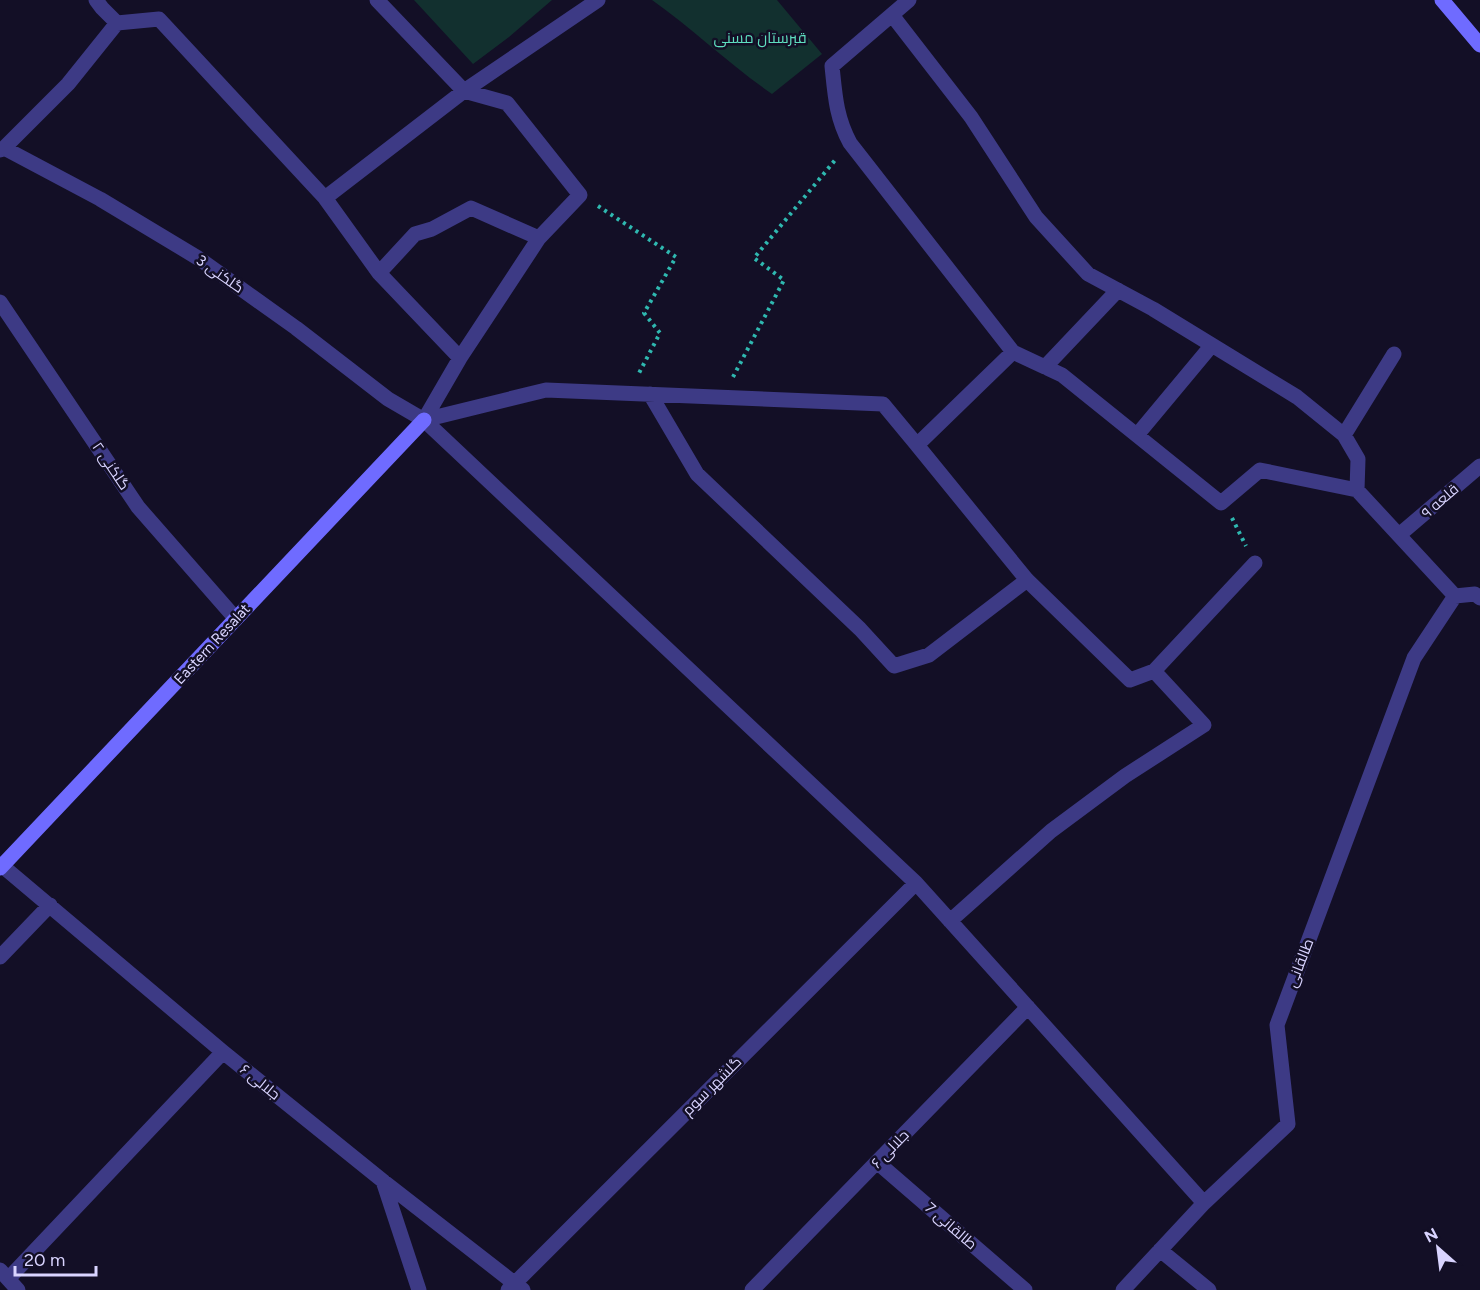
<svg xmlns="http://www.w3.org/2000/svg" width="1480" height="1290" font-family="Figtree,Cairo,sans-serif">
<rect width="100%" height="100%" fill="#130f26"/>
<path fill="#12302f" d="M414 0H552L509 37 473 64Z
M652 0H777L822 54 772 94C730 65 693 29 652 0Z"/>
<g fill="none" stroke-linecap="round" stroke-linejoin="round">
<path stroke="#2fb8b0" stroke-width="4" stroke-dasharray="3 4.5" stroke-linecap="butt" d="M598 206 676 257 644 313 660 333 638 375
M733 377 784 280 754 258 836 159
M1232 518 1246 546"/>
<path stroke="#3d3a85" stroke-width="15" d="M96 0 102 8 117 23
M377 0 464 91 507 103 580 195 539 238 460 358 424 420
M892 15 971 117 1036 217 1088 274 1153 309 1297 397 1344 435 1358 459 1357 490
M4 148 100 199 198 258 296 328 388 399 424 420 916 883 1204 1203
M0 150 4 148 68 84 117 23 159 19 325 198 379 273 460 358
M325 198 464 91 598 0
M379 273 415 234 432 229 471 208 539 238
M0 302 138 507 236 619
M1013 352 1062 375 1221 503 1260 470 1357 490 1455 596
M1045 367 1118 290
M650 394 697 474 860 629 894 666 929 655 1027 580
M424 420 546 390 883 404 917 445 1013 352 850 143C836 117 835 95 832 66L909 0
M1137 435 1212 345
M1344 435 1394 354
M917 445 1027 580 1130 680 1154 671 1204 725 1125 776 1051 831 950 921
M1399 535 1480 466
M1455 596 1475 594 1480 598
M1154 671 1255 563
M0 864 223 1052 383 1181 523 1290
M0 957 50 905
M877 1162 1025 1290
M383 1181 419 1290
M1160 1250 1209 1290
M0 1270 18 1290
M8 1279 223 1052
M508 1290 916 883
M752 1290 1028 1007
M1123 1290 1204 1203 1288 1124 1277 1025 1414 658 1455 596"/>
<path stroke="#6f6bff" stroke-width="15" d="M1442 0 1480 45
M0 868 424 420"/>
</g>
<g text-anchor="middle" stroke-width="5" stroke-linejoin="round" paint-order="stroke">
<g font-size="15" fill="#5fe0c0" stroke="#130f26">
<text x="760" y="43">قبرستان مسنی</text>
</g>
<g font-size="15" fill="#d9d4ff" stroke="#130f26">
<text transform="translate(220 274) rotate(35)" y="5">گلکنی 3</text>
<text transform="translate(111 466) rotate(56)" y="5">گلکنی ۲</text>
<text transform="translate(1440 501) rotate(-41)" y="5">قلعه ۹</text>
<text transform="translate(212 644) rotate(-47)" y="5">Eastern Resalat</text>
<text transform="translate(1300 963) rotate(-69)" y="5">طالقانی</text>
<text transform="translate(260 1082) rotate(39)" y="5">جلالی ۶</text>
<text transform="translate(712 1086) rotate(-45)" y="5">گلشهر سوم</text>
<text transform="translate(890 1149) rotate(-46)" y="5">جلالی ۶</text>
<text transform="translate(951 1226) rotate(41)" y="5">طالقانی 7</text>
</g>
</g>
<g transform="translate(1438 1248) rotate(332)" stroke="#130f26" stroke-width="4.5" paint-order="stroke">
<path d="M0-4.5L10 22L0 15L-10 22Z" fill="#d9d4ff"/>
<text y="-9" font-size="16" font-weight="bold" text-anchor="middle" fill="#d9d4ff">N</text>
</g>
<path d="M15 1266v9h81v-9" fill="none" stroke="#d9d4ff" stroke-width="3"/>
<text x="24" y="1266" font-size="18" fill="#d9d4ff" stroke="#130f26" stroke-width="4.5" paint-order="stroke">20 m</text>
</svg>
